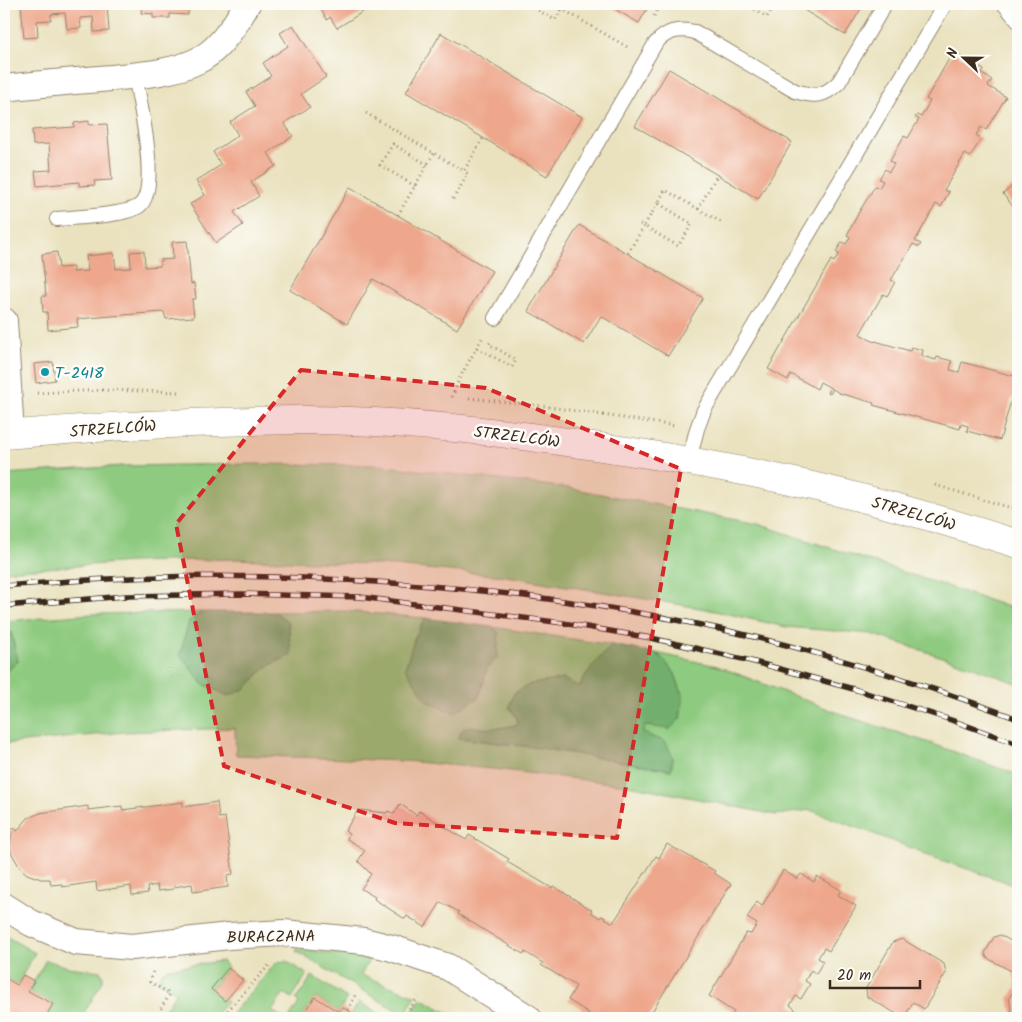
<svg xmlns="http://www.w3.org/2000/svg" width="1022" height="1022" font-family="Kalam,sans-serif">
<rect width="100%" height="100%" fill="#fdfcf7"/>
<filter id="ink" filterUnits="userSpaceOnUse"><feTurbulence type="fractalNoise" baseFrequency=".02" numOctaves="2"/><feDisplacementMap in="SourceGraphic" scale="10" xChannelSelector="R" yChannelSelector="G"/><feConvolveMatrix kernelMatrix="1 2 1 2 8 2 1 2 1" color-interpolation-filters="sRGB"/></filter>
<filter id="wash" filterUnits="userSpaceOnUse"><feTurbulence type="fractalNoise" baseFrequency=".0096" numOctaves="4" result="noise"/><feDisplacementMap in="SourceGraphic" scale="20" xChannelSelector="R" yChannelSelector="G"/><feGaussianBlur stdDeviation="1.12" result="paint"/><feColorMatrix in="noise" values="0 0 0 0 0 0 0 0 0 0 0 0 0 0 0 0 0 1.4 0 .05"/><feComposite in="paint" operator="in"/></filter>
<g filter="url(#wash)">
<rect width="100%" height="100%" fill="#eae2bf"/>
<path fill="#8eca7f" stroke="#647a4e" d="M242 464 377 465 569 488 758 524 1018 610V684L976 668 872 634 786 627 706 609 506 576 370 564 233 559 132 562 4 571V474L122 466Z
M346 611 425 618 414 640 479 697 487 669 497 657 499 633 492 627 612 645C601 657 585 671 580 688L531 684 514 694 509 707 517 718 518 724C501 729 486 730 469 726L458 738 541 748 671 770 673 758 643 733 645 725 670 729 680 719 683 697 675 674 663 659 656 653 717 666 849 717 930 743 1018 775V886L923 854 922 852 810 810 776 815 634 786 503 770 405 761 236 755 235 728 124 732 4 744V675L18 661 11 632 4 627V621L92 614 202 612 189 621 245 689 266 667 291 655 288 622 275 612Z
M4 935 35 953 17 985 4 977Z
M297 949 370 958 361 975 416 996 404 1015 297 952 296 950Z
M46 960 68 967 100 971 103 976V981L81 1018H45L52 1004 28 991Z
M222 961 228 968 211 989 227 1002 213 1018H160L176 992 158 981 162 972 169 968Z
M286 961 307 974 292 998 284 993 272 1011 283 1018H228L277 962Z
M312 976 347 998 339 1012 315 997 302 1018H289L299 1003 296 1000Z
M421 998 457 1018H408Z
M359 1002 387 1018H349Z"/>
<path fill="#72ae6e" stroke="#566c46" d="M202 612H275L288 622 291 655 266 667 245 689 228 696 203 684 180 655 189 621Z
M425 618 492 627 499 633 497 657 487 669 479 697 454 713 427 701 405 668 414 640Z
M4 627 11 632 18 661 4 675Z
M612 645 656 653 663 659 675 674 683 697 680 719 670 729 645 726 643 733 666 742 673 758 671 770 541 748 458 738 463 729 469 726C486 730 501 729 518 724L517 718 509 707 514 693 531 684 563 679 580 687C585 671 601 657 612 645Z"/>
<g id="blocks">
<path fill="#eea78c" d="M21 4H107L109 31 94 32 93 17 80 18 81 28 67 29 65 13 51 14V20L37 21 38 37 24 38Z
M142 4H189L188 15 170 14V18H153V14L141 13Z
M323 4H360L364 11 337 28 330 17 327 20 319 6Z
M606 4H650L639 23Z
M794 4H864L845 35Z
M293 25 326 77 301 94 310 107 284 123 293 136 268 153 276 166 251 182 259 196 234 212 243 225 216 243 190 204 205 195 196 181 221 165 213 152 238 135 230 122 255 106 246 92 271 76 263 63 288 46 280 33Z
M441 33 582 117 547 176 406 92Z
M953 52 984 70 982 74 992 80 988 86 1006 97 986 130 981 127 976 135 981 139 970 157 965 154 944 190 949 192 941 207 936 204 915 241 921 244 919 247 913 244 891 280 895 282 887 296 883 294 860 334 874 342 875 341 910 351 911 347 923 350 922 356 936 360 937 357 952 361 950 370 959 372 962 362 1018 377V399L1012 397 1000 440 967 431 968 426 961 424 960 429 873 405 874 403 839 393 833 389 830 394 828 393 831 388 820 382 817 389 791 374 788 380 768 369 831 260 834 262 839 254 836 252 842 242 846 244 850 237 847 235 859 212 875 186 879 188 883 181 879 179 885 169 889 172 894 164 890 161 904 136 908 138 919 119 915 117 917 115 921 117 930 101 926 99Z
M669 69 792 142 758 199 635 126Z
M89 121V125L107 124 112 180 94 181 95 185 79 186V182L37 186 35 171 51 170 49 144 33 145 32 130 74 127V123Z
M1018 181V213L1003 194Z
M350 187 492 271 457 329 373 279 347 324 290 290Z
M579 225 703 298 668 356 601 316 584 344 528 311Z
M187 241 191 284 194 283 196 299H192L194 317 166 319 164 312 135 314 77 319 78 327 48 330 47 312H43L42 296H46L42 254 57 252 59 268 73 267V272L88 271 86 256 114 253 116 269 131 268 130 252 144 251 145 267 160 266V260L173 259 172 242Z
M53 362 55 380 36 383 34 364Z
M183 802V807L217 802 219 818 225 817 233 874 227 875 228 887 193 892 192 884 174 887V889L158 891 157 885 147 887 148 893 132 895 131 886 97 891 96 882 62 887V884L51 885 50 879H41L27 874 20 868 11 852 10 845 13 827 17 831 28 818 40 813 88 806V810L122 806V810Z
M400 804 416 815 419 811 466 840 469 835 509 859 507 862 552 888 553 886 592 910 591 912 600 918 602 916 613 923 656 856 659 858 667 844 715 871 714 873 731 884 648 1018H593L588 1015 589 1013 568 1000 576 986 541 965 543 963 525 952 523 954 458 914 459 912 441 902 425 927 407 916 405 919 374 899 375 897 361 889 371 874 358 861 365 850 347 839 349 834 345 831 358 810 387 813 388 811 394 814Z
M783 870 797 879 801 874 814 882 817 876 841 890 838 895 856 906 829 951 824 948 818 958 823 961 816 974 811 970 805 981 810 984 801 999 796 996 790 1005 795 1009 790 1018H734L731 1017 734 1012 709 996 746 933 751 934 757 924 747 918 757 902 762 906Z
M1000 935 1018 945V1018H1013L1009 998 1016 987 1013 972 987 958 985 953 994 937Z
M902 939 944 964 946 973 924 1009 913 1002 904 1018 867 997 866 988 893 942Z
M228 968 243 980 225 1001 211 989Z
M23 975 34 981 28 991 53 1004 45 1018H4V977L17 985Z
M315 997 339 1012 342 1007 352 1013 349 1018H302Z"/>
</g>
</g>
<g filter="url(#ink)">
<use href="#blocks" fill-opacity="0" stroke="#92866e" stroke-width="1"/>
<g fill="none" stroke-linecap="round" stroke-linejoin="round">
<defs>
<path id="service" d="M1004 4 1018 21
M57 219C76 217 125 216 139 206 161 190 139 100 135 75
M495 318 655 44C666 31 678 28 695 32L795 91C815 97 824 97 839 82L885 4
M689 460 697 429 704 410 945 4"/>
<path id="minor" d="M4 88C39 84 75 81 111 78 139 75 172 73 197 61 219 51 236 24 247 4
M4 321 11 434
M4 906 31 923 76 942 132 947 229 936 284 933 364 941 392 948 448 967 528 1018"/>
<path id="tertiary" d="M4 435C103 426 203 421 303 420 403 420 503 432 601 447 676 458 751 471 825 489 890 504 954 524 1018 544"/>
</defs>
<use href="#service" stroke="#92866e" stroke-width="16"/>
<use href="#minor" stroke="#92866e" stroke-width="28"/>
<use href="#tertiary" stroke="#92866e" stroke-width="29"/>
<path stroke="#92866e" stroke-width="3" stroke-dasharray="1 4" stroke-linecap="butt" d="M565 4 562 9 629 48
M746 4 767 17 775 4
M534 8 555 20 562 9
M654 16 659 6 670 4
M366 113 464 171 483 138
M415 186 380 165 393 144 428 165
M453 199 468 174 464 171
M658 203 644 226 678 246 692 224 658 203 665 190 721 222
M698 209 717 175
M398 215 434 153
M628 253 644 226 640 224
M477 348 512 367 516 360 489 344 492 340
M37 393 102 390 178 392
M452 397 460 377 484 335
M469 398 543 406 676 426
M935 485 1018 510
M153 972 150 982 170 994 155 1018
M348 1010 356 994
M221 1018 271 963
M404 1018 418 997"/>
<use href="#service" stroke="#fff" stroke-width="14"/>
<use href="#minor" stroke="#fff" stroke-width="26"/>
<use href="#tertiary" stroke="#fff" stroke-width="28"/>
<defs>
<path id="rail" d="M4 586C26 584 49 583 71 581 149 576 226 575 304 578 452 584 601 601 746 635 838 657 929 686 1018 719
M4 606 126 596 242 594 360 597 563 623 651 638 747 660 857 690 951 720 1018 744"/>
</defs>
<use href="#rail" stroke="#3b2a1e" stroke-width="5.5"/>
<use href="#rail" stroke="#fdfcf7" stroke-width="4" stroke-dasharray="11" stroke-linecap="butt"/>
</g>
</g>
<path fill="#d62828" fill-opacity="0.2" stroke="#d62828" stroke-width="4" stroke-dasharray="10 6" stroke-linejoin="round" d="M301 370 486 388 681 469 617 838 395 823 224 766 176 524Z"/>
<circle fill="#0f9aa8" stroke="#fdfcf7" stroke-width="2" cx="45" cy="372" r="5"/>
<g text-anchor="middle" stroke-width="5" stroke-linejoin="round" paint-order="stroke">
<g font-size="16" fill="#0d838f" stroke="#fdfcf7" text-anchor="start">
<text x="55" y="378">T-2418</text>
</g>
<g font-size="16" fill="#3b2a1e" stroke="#fdfcf7">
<text transform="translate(113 428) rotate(-4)" y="6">STRZELCÓW</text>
<text transform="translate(517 436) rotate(7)" y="6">STRZELCÓW</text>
<text transform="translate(914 513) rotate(16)" y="6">STRZELCÓW</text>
<text transform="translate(271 936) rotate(-1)" y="6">BURACZANA</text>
</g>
</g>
<rect width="1022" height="1022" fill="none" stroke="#fdfcf7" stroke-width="20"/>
<g transform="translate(964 58) rotate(292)" stroke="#fdfcf7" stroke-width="4" paint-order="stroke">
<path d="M0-4L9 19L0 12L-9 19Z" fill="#3b2a1e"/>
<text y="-8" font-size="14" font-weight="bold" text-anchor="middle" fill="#3b2a1e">N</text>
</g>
<path d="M830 980v8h90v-8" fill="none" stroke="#3b2a1e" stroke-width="2.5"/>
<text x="837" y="980" font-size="15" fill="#3b2a1e" stroke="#fdfcf7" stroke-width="4" paint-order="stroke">20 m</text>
</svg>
